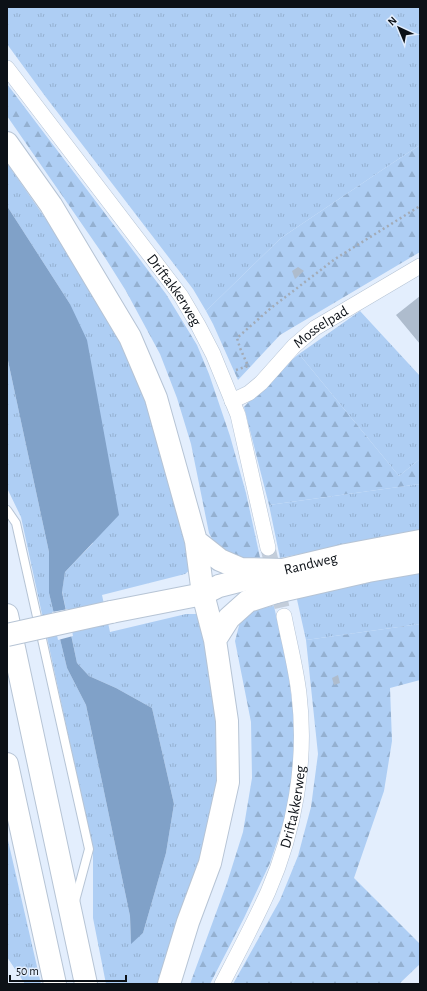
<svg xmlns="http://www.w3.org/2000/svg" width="427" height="991" font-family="'Alegreya Sans',sans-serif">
<defs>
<pattern id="grass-tufts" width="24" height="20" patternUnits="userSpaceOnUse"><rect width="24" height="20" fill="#aecef4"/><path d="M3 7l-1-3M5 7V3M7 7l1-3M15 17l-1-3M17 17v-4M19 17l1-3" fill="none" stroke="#94b0d0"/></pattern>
<pattern id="forest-firs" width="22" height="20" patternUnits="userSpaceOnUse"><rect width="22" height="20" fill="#aecef4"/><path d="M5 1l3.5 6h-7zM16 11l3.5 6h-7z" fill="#94b0d0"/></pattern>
</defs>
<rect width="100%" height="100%" fill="#e3eefd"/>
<path fill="url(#grass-tufts)" d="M7 7H420V145L388 166 281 238 206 311 193 289 45 96 7 44Z
M7 163 52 228 116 331 144 393 166 452 191 569 185 574 102 595 110 632 186 614H200L224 744 208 847 160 984H106L93 918V850L21 517 7 488V356L49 552V593L67 668 86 705 130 916 131 943 143 933 166 853 174 804 152 708 116 688 89 676 77 663 62 591 65 572 93 543 70 304 7 206Z
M360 311 420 376V459L399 476 299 354Z
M420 484V530L280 558 269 505Z
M420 572V624L306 640 296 595Z
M7 836 41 984H25L7 957Z"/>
<path fill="url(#forest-firs)" d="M7 84 166 294 197 345 209 374 230 436 246 493 261 562 233 558 214 543 209 533 191 444 177 398 160 354 126 291 104 256 7 116Z
M420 145V252L280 335 238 380 213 324 206 311 281 238 388 166Z
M299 354 399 476 420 459V484L269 505 244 407 277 372Z
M274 606 288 671 295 725 293 772 285 818 270 863 244 918 210 984H190L227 883 243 832 252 778 251 722 235 641 240 622 256 609Z
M420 624V680L390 688 392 741 384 791 354 878 420 944V964L399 984H233L280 900 298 856 311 807 318 754 306 640Z"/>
<path fill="#80a1c8" d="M7 206 70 304 87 340 119 515 65 572 62 592 77 663 89 676 116 688 152 708 174 804 166 853 143 933 131 944 130 916 86 705 67 668 49 593V552L7 356Z"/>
<path fill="#e3eefd" d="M68 609 73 636 58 640 52 612Z"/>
<path fill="#aebccd" d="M298 267 304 271 295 279 292 271Z
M420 296V344L396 315Z
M338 675 340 683 334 685 332 678Z"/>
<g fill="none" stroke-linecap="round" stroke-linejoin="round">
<path stroke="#c3cdda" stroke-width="15" stroke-dasharray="15 8" stroke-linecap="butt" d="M268 548 284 616"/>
<defs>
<path id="lane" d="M7 510 16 523 89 849 75 901"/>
<g id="street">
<path id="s1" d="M7 68 181 296 198 325 213 354 238 415 268 548"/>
<path id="s2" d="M232 401 249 393 261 383 294 346 315 328 420 266"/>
<path id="s3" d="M222 984C238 953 254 923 268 892 295 830 307 761 299 694 296 668 289 642 284 616"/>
</g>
<g id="secondary">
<path d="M257 594 276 592 368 571 420 562"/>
<path id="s4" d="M111 612 203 594 219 586 283 570 346 555 420 541"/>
</g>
<path id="highway" d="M7 143 51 205 130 337 156 398 196 541 203 594 215 640 227 721 228 782 210 863 188 922 169 984
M196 541 220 560 241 569 283 570
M7 615 86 984
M215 640 229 618 248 601 276 592
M7 764 55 984"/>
</defs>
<use href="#lane" stroke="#b6c4d5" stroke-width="10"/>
<use href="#street" stroke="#b6c4d5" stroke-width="16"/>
<use href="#secondary" stroke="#b6c4d5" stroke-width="24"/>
<use href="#highway" stroke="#b6c4d5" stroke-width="24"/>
<path stroke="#a2abb7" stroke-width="2.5" stroke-dasharray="2 3" stroke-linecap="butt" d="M236 370 248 366 240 348 237 338 271 308 335 259 420 206"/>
<use href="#lane" stroke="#fff" stroke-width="8"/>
<use href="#street" stroke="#fff" stroke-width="15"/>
<use href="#secondary" stroke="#fff" stroke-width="22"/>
<use href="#highway" stroke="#fff" stroke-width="22"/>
<defs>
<path id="secondary-bridge" d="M7 635 111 612"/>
</defs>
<use href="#secondary-bridge" stroke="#b6c4d5" stroke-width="24" stroke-linecap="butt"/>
<use href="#secondary-bridge" stroke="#fff" stroke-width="22"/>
</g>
<g text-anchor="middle" stroke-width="4" stroke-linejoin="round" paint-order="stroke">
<g font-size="15" fill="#0c1117" stroke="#e3eefd">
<text dy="5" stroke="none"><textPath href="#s1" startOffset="278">Driftakkerweg</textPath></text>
<text dy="5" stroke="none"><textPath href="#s2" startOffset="117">Mosselpad</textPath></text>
<text dy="5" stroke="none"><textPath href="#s4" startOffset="206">Randweg</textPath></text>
<text dy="5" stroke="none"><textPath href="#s3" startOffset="192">Driftakkerweg</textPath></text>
</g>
</g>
<rect width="427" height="991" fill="none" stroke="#0c1117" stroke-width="16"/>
<g transform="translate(399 28) rotate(316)" stroke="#e3eefd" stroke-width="3" paint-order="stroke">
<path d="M0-3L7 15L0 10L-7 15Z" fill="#0c1117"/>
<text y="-6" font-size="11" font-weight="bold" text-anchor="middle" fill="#0c1117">N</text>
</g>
<path d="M10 975v6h116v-6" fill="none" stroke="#0c1117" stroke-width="2"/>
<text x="16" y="975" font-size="12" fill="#0c1117" stroke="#e3eefd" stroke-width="3" paint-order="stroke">50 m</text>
</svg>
